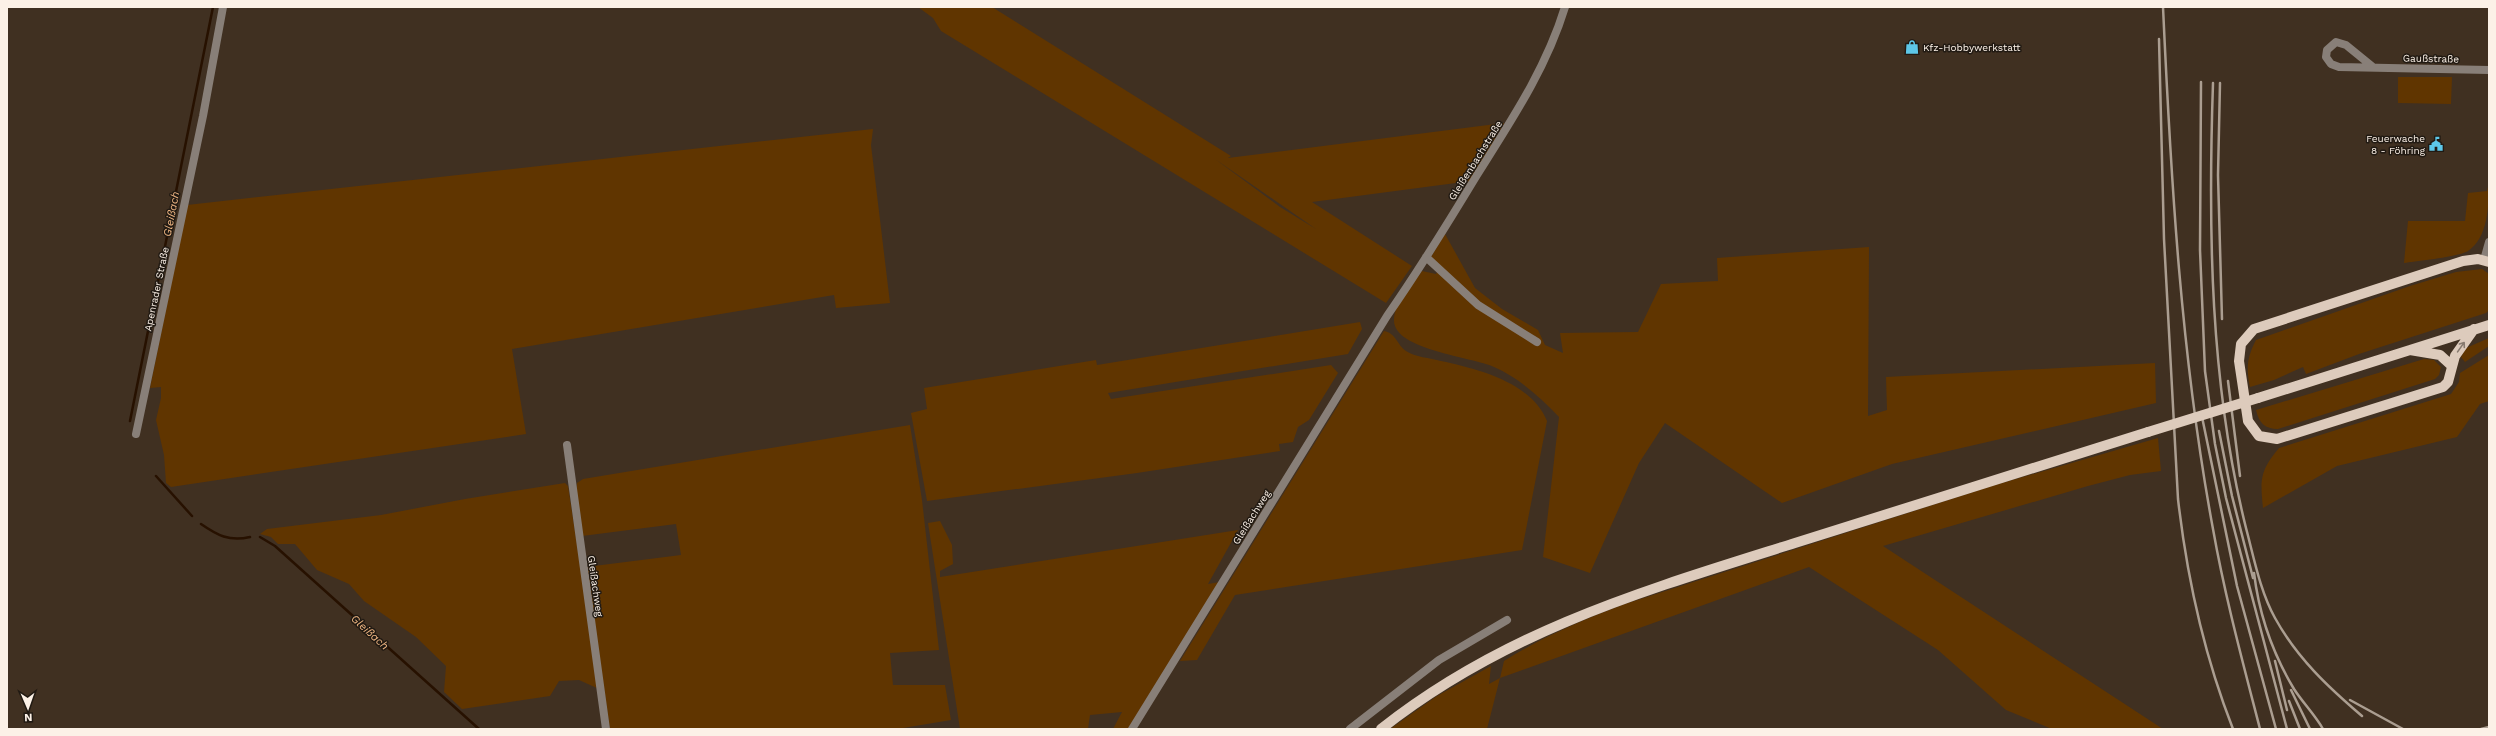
<svg xmlns="http://www.w3.org/2000/svg" width="2496" height="736" font-family="'Work Sans',sans-serif">
<rect width="100%" height="100%" fill="#403021"/>
<path fill="#603500" fill-rule="evenodd" d="M918 7H992L1231 156 1228 158 1504 123 1471 181 1312 202 1412 266 1386 303 941 31 933 18ZM1215 159 1316 229 1280 207Z
M2398 77H2452L2451 104 2398 103Z
M873 129 871 145 890 303 836 308 834 295 512 349 526 434 171 487 166 483 164 455 156 420 161 398V387L150 388 187 205Z
M2489 183C2489 205 2488 238 2468 251 2458 257 2417 261 2404 263L2408 221H2465L2468 193 2487 191Z
M1445 234 1475 288 1502 309 1538 330 1545 345 1563 353 1560 333 1638 332 1661 284 1718 281 1717 258 1869 247 1868 416 1887 410 1886 377 2155 363 2156 403 1892 464 1782 503 1665 423 1639 463 1590 573 1543 557 1559 417C1540 397 1519 378 1494 367 1473 357 1393 350 1394 320 1394 303 1413 285 1422 271L1436 274 1440 267 1431 257Z
M2482 269 2489 274V310L2486 313 2359 354 2306 374 2303 367 2274 380 2250 387C2246 368 2247 357 2256 340L2410 286 2456 272Z
M1360 322 1362 329 1348 354 1108 393 1111 399 1331 365 1338 373 1309 420 1298 427 1293 442 1279 444 1280 451 1137 473 927 501 911 413 927 409 924 388 1096 360 1097 365Z
M1384 331C1396 333 1397 345 1406 351 1415 357 1430 358 1441 361 1478 369 1531 382 1547 421L1522 550 1235 595 1197 660 1180 661Z
M2489 338V346L2465 362 2461 357 2466 348Z
M2489 355V401L2480 404 2457 437 2337 466 2263 508C2260 479 2260 471 2279 448L2451 394 2459 382 2460 373Z
M2424 359 2434 360 2441 367 2439 375 2435 379 2278 429C2265 429 2259 423 2256 410Z
M910 425 922 500 939 650 890 653 893 685H945L951 720 897 729H610L586 567 681 555 676 524 582 536 576 495 577 483 583 479Z
M2158 438 2161 471 2130 475 2088 486 1883 546 2163 729H2052L2006 710 1938 650 1809 567 1500 678 1487 729H1390L1437 696 1491 666 1489 684 1500 678 1504 661C1542 637 1583 620 1625 604L1992 486Z
M565 483 568 486 599 689 579 680 559 681 550 696 462 709 444 692 446 666 416 637 364 601 349 584 317 570 295 544H278L271 537 260 534 267 529 381 515 465 499Z
M940 521 952 545 953 564 940 571V577L1238 530 1208 584 1220 582 1128 729H1113L1122 712 1090 715 1088 729H960L928 523Z"/>
<g fill="none" stroke-linecap="round" stroke-linejoin="round">
<path stroke="#271100" stroke-width="2.5" d="M130 421 213 7
M156 476 192 516
M201 524C217 535 229 542 250 537
M260 537 275 546 479 729"/>
<path stroke="#887f78" stroke-width="8" d="M2373 67 2346 45 2336 42 2327 50 2326 57 2331 64 2339 67 2489 70
M1426 257 1478 305 1537 342
M2484 260 2489 242
M136 434 203 116 223 7
M567 445 606 729
M1132 729 1387 316C1419 270 1448 223 1477 175 1511 121 1546 69 1565 7
M1350 729 1439 660 1507 620"/>
<path stroke="#ddcbbc" stroke-width="10" d="M2474 329 2455 356 2448 382 2443 387 2277 439 2259 436 2248 421 2239 361 2241 344 2254 329 2463 261 2478 259 2489 262
M2410 350 2440 355 2452 366
M2258 398 2489 325
M1381 729C1506 630 1646 590 1795 543 1913 506 2030 469 2148 432"/>
<path stroke="#ab9e91" stroke-width="2.5" d="M2163 7C2171 181 2181 357 2213 529 2225 597 2243 663 2260 729
M2159 39 2164 239 2178 499C2187 578 2204 655 2233 729
M2201 82 2200 250 2205 371 2215 444 2226 498 2287 729
M2213 83C2208 231 2210 384 2246 528 2254 558 2260 591 2275 618 2297 658 2328 687 2362 716
M2220 83 2218 175 2222 319
M2228 381 2240 476
M2201 412 2237 586 2276 729
M2219 431 2232 496 2253 578
M2254 573C2259 614 2273 654 2294 689 2303 703 2315 715 2323 729
M2275 661 2287 710
M2291 690 2310 729
M2350 700 2403 729
M2289 701 2300 729
M2481 729 2489 727"/>
<path stroke="#ddcbbc" stroke-width="10" d="M2148 432 2258 398"/>
</g>
<defs><path id="oneway-shaft" d="M-6 0H5M1.5-3L5.5 0L1.5 3" fill="none" stroke-width="1.6" stroke-linecap="round" stroke-linejoin="round"/></defs>
<use stroke="#887b70" href="#oneway-shaft" transform="translate(2461 347) rotate(-55)"/>
<defs>
<symbol id="shop-bare" viewBox="-9 -9 18 18"><path d="M-5-2.5h2.3a2.7 3.5 0 0 1 5.4 0H5L5.5 6h-11ZM-1.5-2.5h3a1.5 2.3 0 0 0-3 0Z" fill="#5dc7e8" stroke="#211a13" stroke-width="2.5" paint-order="stroke"/></symbol>
<symbol id="civic-bare" viewBox="-9 -9 18 18"><path d="M-.6-6.5H3V-4.5H.6V-3L4-1V1h2V6H-6V1h2V-1L-.6-3ZM-1.2 2.5V6h2.4V2.5Z" fill="#5dc7e8" stroke="#211a13" stroke-width="2.5" paint-order="stroke"/></symbol>
</defs>
<g fill-rule="evenodd">
<use href="#shop-bare" x="1902" y="37" width="20" height="20"/>
<use href="#civic-bare" x="2426" y="134" width="20" height="20"/>
</g>
<g text-anchor="middle" stroke-width="3" stroke-linejoin="round" paint-order="stroke">
<g font-size="10" fill="#fcf1e7" stroke="#211a13" text-anchor="start">
<text x="1923" y="51">Kfz-Hobbywerkstatt</text>
<text x="2425" y="142" text-anchor="end">Feuerwache<tspan x="2425" dy="12">8 - Föhring</tspan></text>
</g>
<g font-size="10" fill="#fcf1e7" stroke="#211a13">
<text transform="translate(2431 58) rotate(1)" y="4">Gaußstraße</text>
<text transform="translate(1475 160) rotate(-58)" y="4">Gleißenbachstraße</text>
<text transform="translate(156 289) rotate(-78)" y="4">Apenrader Straße</text>
<text transform="translate(1251 517) rotate(-58)" y="4">Gleißachweg</text>
<text transform="translate(596 586) rotate(82)" y="4">Gleißachweg</text>
</g>
<g font-size="11" font-style="italic" fill="#f2b884" stroke="#211a13">
<text transform="translate(171 214) rotate(-79)" y="4">Gleißach</text>
<text transform="translate(370 632) rotate(42)" y="4">Gleißach</text>
</g>
</g>
<rect width="2496" height="736" fill="none" stroke="#fcf1e7" stroke-width="16"/>
<g transform="translate(28 708) rotate(178)" stroke="#211a13" stroke-width="3" paint-order="stroke">
<path d="M0-3L7 15L0 10L-7 15Z" fill="#fcf1e7"/>
<text y="-6" font-size="11" font-weight="bold" text-anchor="middle" fill="#fcf1e7">N</text>
</g>
</svg>
